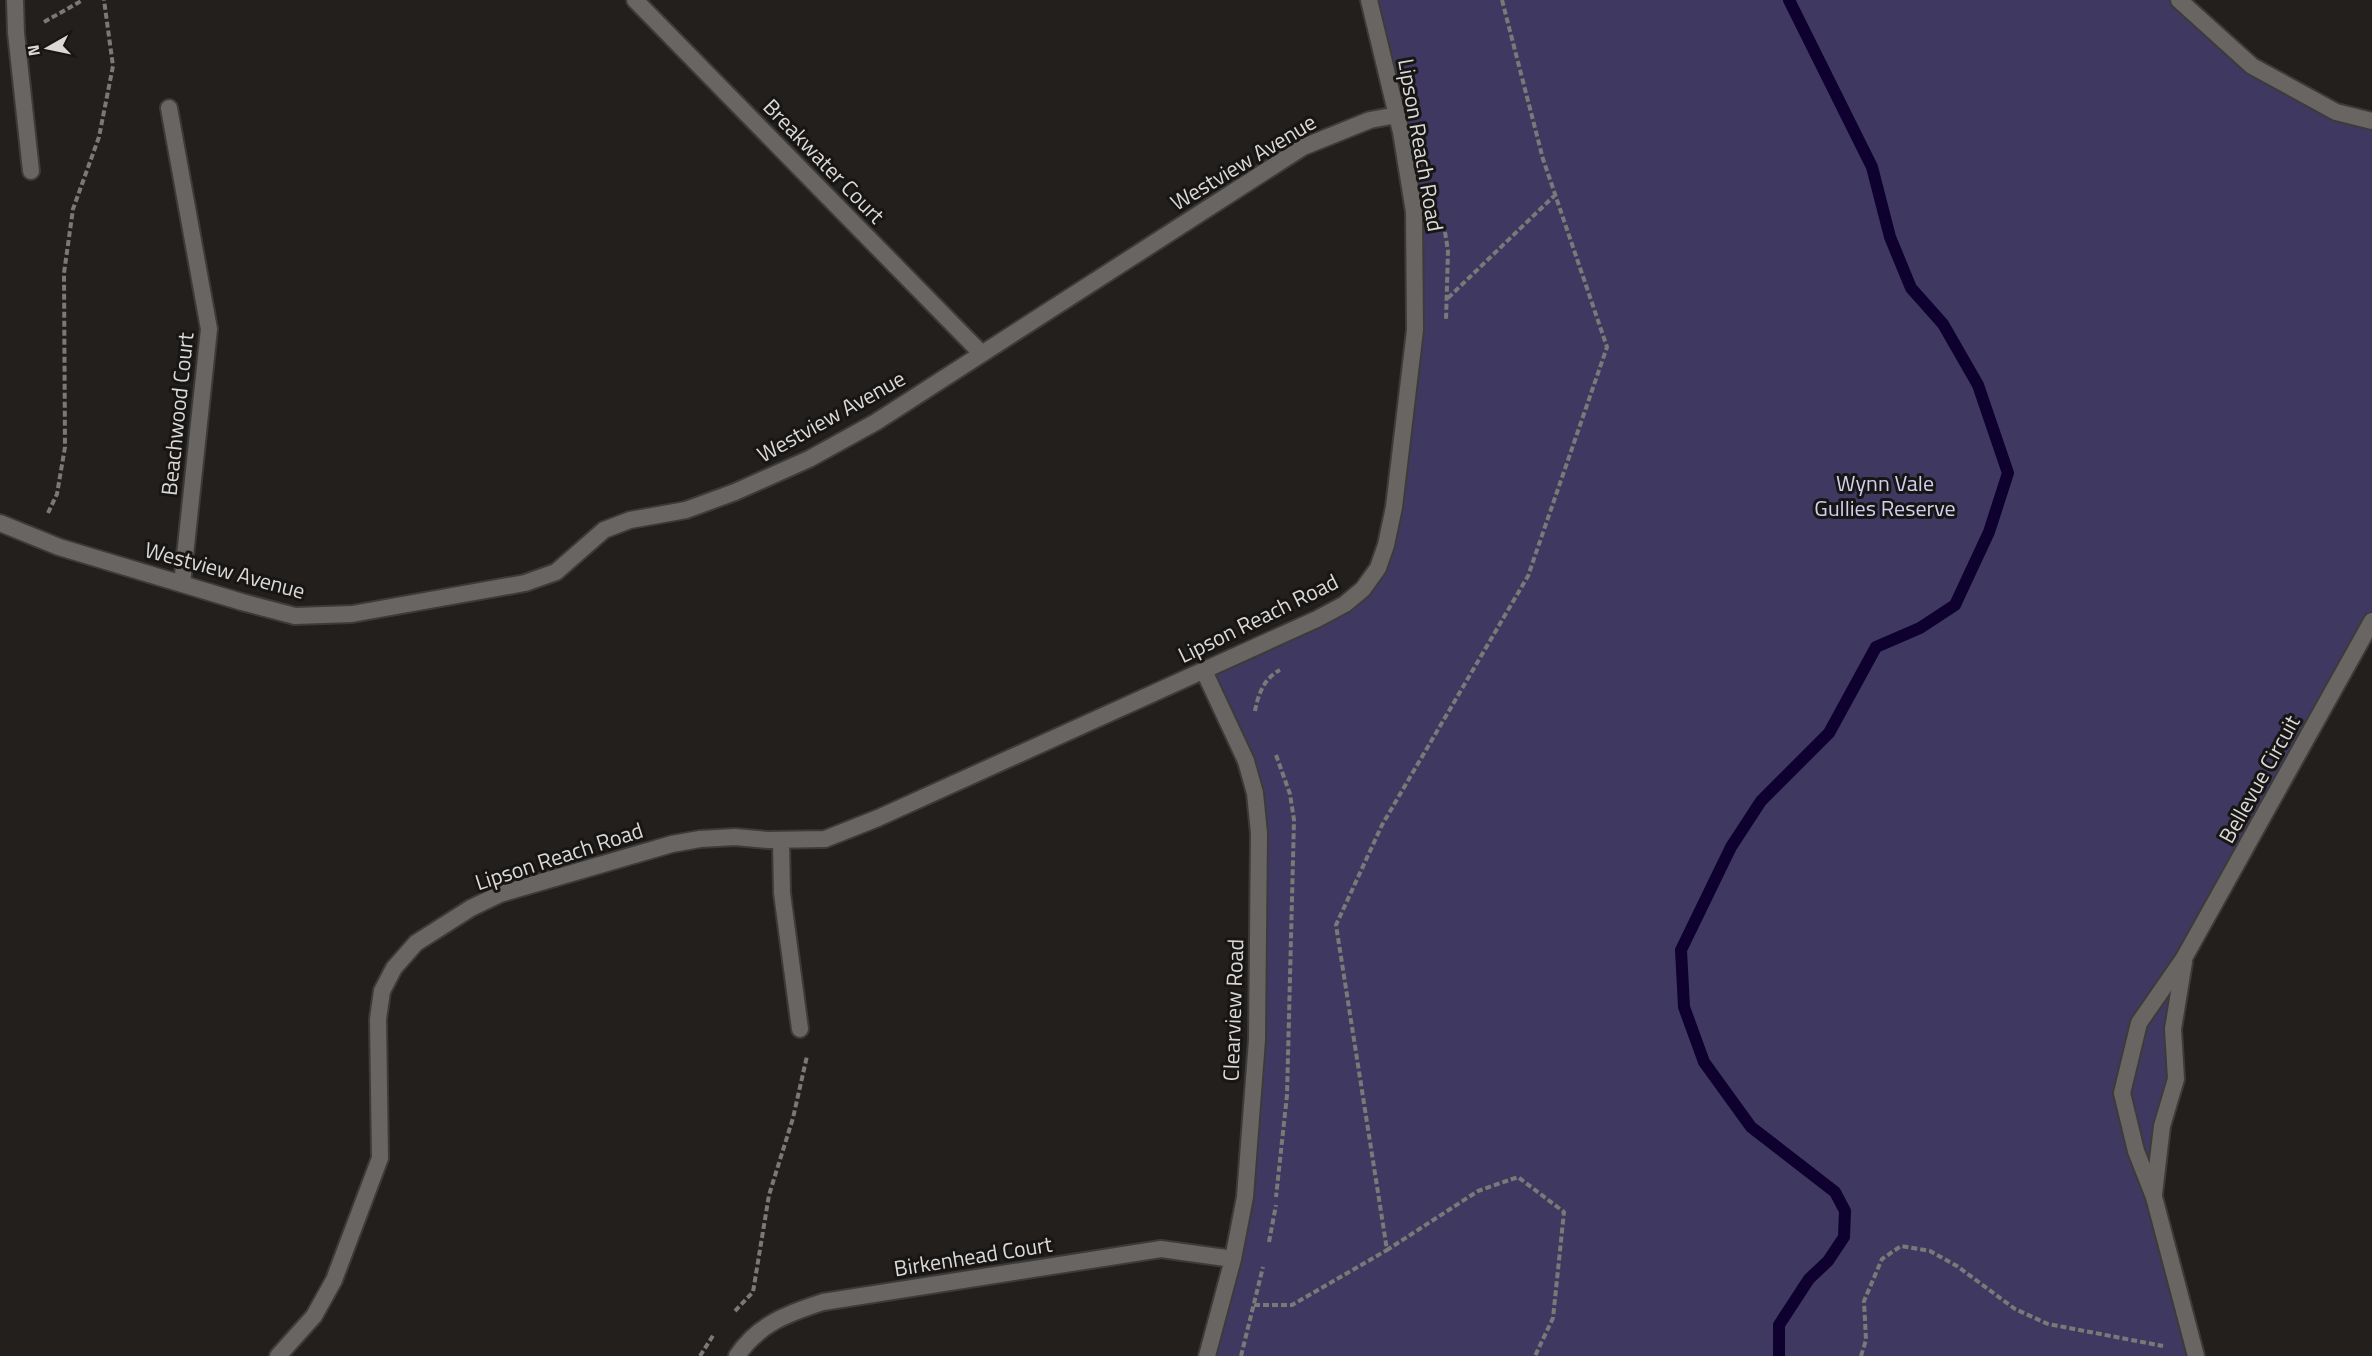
<svg xmlns="http://www.w3.org/2000/svg" width="2372" height="1356" font-family="'Titillium Web',sans-serif">
<rect width="100%" height="100%" fill="#221f1d"/>
<path fill="#3f3962" d="M1369 0H2179L2252 66 2372 121V621L2184 958 2176 1079 2154 1197 2196 1356H1207L1245 1197 1255 793 1204 671 1317 619 1378 568 1415 330 1414 212Z"/>
<g fill="none" stroke-linecap="round" stroke-linejoin="round">
<path stroke="#0e002f" stroke-width="12" d="M1779 1356V1325L1809 1279 1828 1261 1844 1237 1845 1211 1835 1192 1751 1127 1704 1062 1684 1007 1681 950 1731 847 1761 801 1829 733 1876 647 1920 628 1955 605 1989 532 2008 473 1978 385 1943 324 1911 288 1890 237 1872 167 1789 0"/>
<defs>
<path id="minor" d="M15 0 16 33 31 171
M635 0 981 353
M2179 0 2252 66 2336 112 2372 121
M169 108 209 329 182 584
M0 523 59 547 242 602 295 616 352 614 525 583 556 572 604 530 630 520 686 510 735 492 809 459 876 422 1303 147 1370 120 1397 115
M1204 671 1246 761 1255 793 1259 833 1257 1040 1245 1197 1233 1259 1207 1356
M781 840 782 893 800 1029
M2154 1194 2162 1126 2176 1079 2173 1029 2184 962
M278 1356 314 1316 334 1280 380 1158 378 1019 382 991 394 968 416 943 471 908 500 894 672 844 700 839 735 837 768 840 825 839 878 818 1317 619 1345 604 1363 589 1378 568 1386 545 1394 507 1415 330 1414 212 1401 132 1369 0
M737 1356C758 1324 789 1313 823 1302L1161 1249 1233 1259
M2196 1356 2154 1197 2136 1151 2122 1093 2139 1023 2184 958 2372 621"/>
</defs>
<use href="#minor" stroke="#3d3b3a" stroke-width="20"/>
<path stroke="#7b7977" stroke-width="4" stroke-dasharray="6 3" stroke-linecap="butt" d="M1502 0 1543 159 1607 347 1528 576 1382 825 1336 925 1387 1250 1478 1191 1518 1177 1564 1212 1553 1318 1535 1356
M44 22 83 0
M1445 232 1448 251 1446 320
M1448 298 1555 195
M48 513 57 494 65 447 64 273 73 209 99 137 113 66 104 0
M1255 711C1258 695 1264 678 1280 670
M1276 755 1290 794 1294 820 1287 1095 1276 1197
M1269 1242 1276 1205
M1254 1305H1292L1387 1250
M735 1311 753 1292 769 1195 793 1118 807 1056
M700 1356 714 1334
M1241 1356 1263 1267
M1861 1356 1866 1340 1864 1301 1882 1259 1901 1246 1930 1251 1957 1266 2015 1309 2048 1324 2163 1346"/>
<use href="#minor" stroke="#686563" stroke-width="16"/>
</g>
<g text-anchor="middle" stroke-width="6" stroke-linejoin="round" paint-order="stroke">
<g font-size="22" fill="#dbd9d8" stroke="#181614">
<text transform="translate(1421 145) rotate(80)" y="8">Lipson Reach Road</text>
<text transform="translate(824 161) rotate(46)" y="8">Breakwater Court</text>
<text transform="translate(1243 162) rotate(-31)" y="8">Westview Avenue</text>
<text transform="translate(177 414) rotate(-84)" y="8">Beachwood Court</text>
<text transform="translate(831 416) rotate(-29)" y="8">Westview Avenue</text>
<text transform="translate(225 570) rotate(15)" y="8">Westview Avenue</text>
<text transform="translate(1258 618) rotate(-26)" y="8">Lipson Reach Road</text>
<text transform="translate(2259 779) rotate(-61)" y="8">Bellevue Circuit</text>
<text transform="translate(559 856) rotate(-18)" y="8">Lipson Reach Road</text>
<text transform="translate(1233 1010) rotate(-88)" y="8">Clearview Road</text>
<text transform="translate(973 1256) rotate(-9)" y="8">Birkenhead Court</text>
</g>
<g font-size="22" fill="#d2cff2" stroke="#181614">
<text x="1885" y="491">Wynn Vale<tspan x="1885" dy="25">Gullies Reserve</tspan></text>
</g>
</g>
<g transform="translate(48 48) rotate(261)" stroke="#181614" stroke-width="4.5" paint-order="stroke">
<path d="M0-4.5L10 22L0 15L-10 22Z" fill="#dbd9d8"/>
<text y="-9" font-size="16" font-weight="bold" text-anchor="middle" fill="#dbd9d8">N</text>
</g>
</svg>
